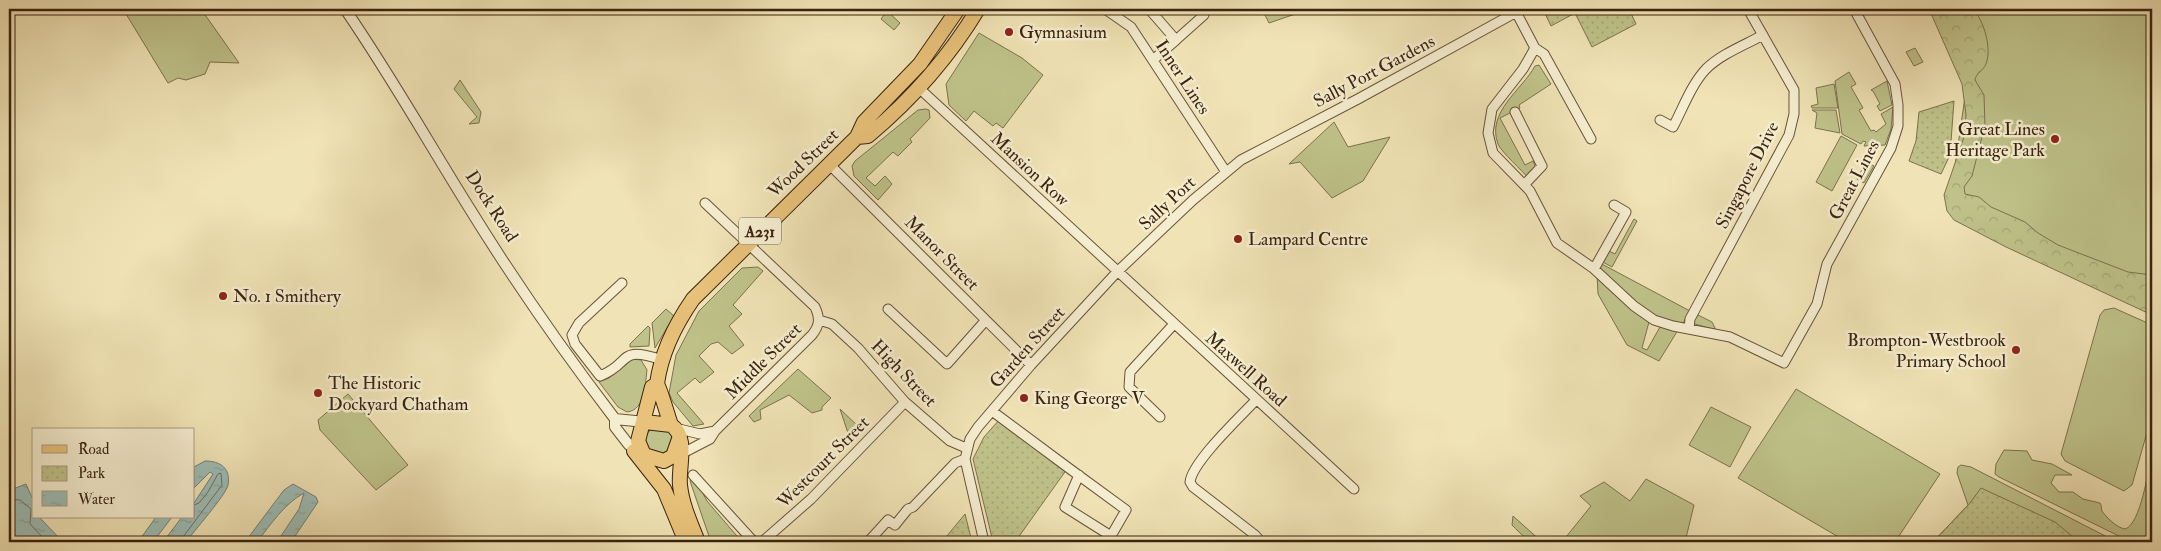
<svg xmlns="http://www.w3.org/2000/svg" width="2161" height="551" font-family="'IM FELL Double Pica',serif">
<defs>
<pattern id="forest-crowns" width="20" height="18" patternUnits="userSpaceOnUse" patternTransform="scale(1.25)"><rect width="20" height="18" fill="#bfc28a"/><path d="M2 6a3 3 0 1 1 6 0M12 15a3 3 0 1 1 6 0" fill="none" stroke="#a5a676"/></pattern>
<pattern id="park-dots" width="8" height="8" patternUnits="userSpaceOnUse" patternTransform="scale(1.25)"><rect width="8" height="8" fill="#bfc28a"/><path d="M2 2h.1M6 6h.1" fill="none" stroke="#a5a676" stroke-width="1.8" stroke-linecap="round"/></pattern>
<pattern id="water-ripples" width="26" height="14" patternUnits="userSpaceOnUse" patternTransform="scale(1.25)"><rect width="26" height="14" fill="#9dbdb6"/><path d="M2 4q2-2 4 0t4 0M15 11q2-2 4 0t4 0" fill="none" stroke="#88a29b"/></pattern>
</defs>
<rect width="100%" height="100%" fill="#f0e3b5"/>
<filter id="stains"><feTurbulence type="fractalNoise" baseFrequency=".004" numOctaves="4"/><feColorMatrix values="0 0 0 0 .2 0 0 0 0 .09 0 0 0 0 .02 0 0 0 .5 -.17"/></filter>
<radialGradient id="worn" r=".72"><stop offset=".6" stop-color="#630" stop-opacity="0"/><stop offset="1" stop-color="#630" stop-opacity=".3"/></radialGradient>
<path fill="#bfc28a" stroke="#7c724d" d="M123 9H201L239 63 210 62 205 74 186 80 178 78 168 83Z
M1262 9H1310L1269 23Z
M1942 9H2152V299L1950 201 1971 55Z
M887 11 900 23 894 30 881 19Z
M979 33 1022 58 1043 75 1003 128 996 123 993 126 974 111 966 121 949 105 946 84Z
M1915 48 1923 62 1914 66 1906 52Z
M1539 65 1551 84 1519 105 1520 108 1500 118 1525 165 1533 161 1536 168 1529 179C1522 170 1502 153 1498 144 1486 112 1522 90 1535 66Z
M1849 72 1856 84 1851 87 1863 108 1859 110 1871 131 1874 130 1876 132 1886 124 1881 114 1893 107 1891 129 1885 145 1864 146 1866 142 1863 141 1861 144 1842 134 1835 81Z
M460 80 481 112 479 123 469 124 477 117 454 89Z
M1887 81 1892 105 1880 111 1877 106 1880 104 1873 91 1871 90Z
M1834 84 1838 108H1812L1811 106 1818 104 1816 88Z
M926 109 929 110 930 118 910 139 912 142 898 156 893 152 866 178 875 186 885 176 892 184 878 200 854 176 852 166 855 161 918 110Z
M1812 110H1836L1840 133 1815 128 1817 113Z
M1334 122 1348 147 1390 137 1363 181 1332 198 1300 162 1289 164Z
M1841 136 1857 145 1832 191 1816 182Z
M1866 162 1874 166 1864 183 1857 179Z
M1634 219 1637 221 1612 267 1601 261 1607 250 1615 254Z
M1600 263 1690 311 1683 323C1659 332 1618 285 1601 270Z
M758 267 763 271 733 305 742 314 729 326 744 345 732 354 718 342 711 344 699 356 714 372 700 383 695 378 677 393 704 424 693 426 673 402 669 393 676 355 699 311 742 268Z
M1597 274 1649 322 1642 348 1647 350 1660 327 1678 330 1659 361 1627 345 1598 294Z
M2114 308 2152 325V415L2132 485 2124 491 2065 461 2061 454 2100 315 2104 310Z
M666 309 674 316 655 348 652 323Z
M1696 314 1712 322 1716 330 1695 324 1693 321Z
M648 326 650 328 649 346 630 347V344Z
M633 359 641 360 647 370C645 385 645 410 627 412L618 407 599 382 609 378Z
M798 369 831 398 822 407V410L812 413 789 395 760 410 761 419 754 422 749 416Z
M1796 389 1940 474 1895 542H1847L1738 478Z
M348 394 408 465 376 490 320 430 318 420Z
M1711 407 1751 427 1730 467 1689 445Z
M840 409 862 430 851 442Z
M645 441a14 14 0 1 1 28 0a14 14 0 1 1-28 0Z
M2004 450 2027 451 2032 460 2052 464 2072 475H2055L2051 483 2059 492H2073L2083 499 2100 503C2102 506 2101 509 2102 511 2106 517 2117 528 2125 529 2141 524 2148 470 2152 454V541L2144 542 2125 539 1999 477 1995 474 1996 464Z
M1961 465 1971 467 2117 542H1933L1968 505 1957 473 1958 467Z
M693 475 707 501 742 542H711L690 481Z
M1646 479 1694 505 1685 542H1562L1591 506 1580 496 1604 482 1630 501Z
M1513 516 1542 542C1527 542 1522 535 1512 525Z"/>
<path fill="url(#forest-crowns)" stroke="#7c724d" d="M1929 9H1973C1984 21 1992 48 1986 64 1983 71 1976 73 1975 80L1984 95 1985 125 1972 176 1964 187 1965 194 1979 197 1991 207 2025 222 2038 233 2058 245 2128 272 2152 275V315L2006 247 1954 220 1947 211 1944 195 1964 137 1966 115 1962 84Z"/>
<path fill="url(#park-dots)" stroke="#7c724d" d="M1543 9H1629L1636 24 1592 47 1575 13 1551 26Z
M1954 101 1950 155 1941 174 1909 161 1916 141 1919 112Z
M1000 419 1067 469 1015 542H993L973 459 984 437Z
M1981 488 2055 522 2073 537 2093 542H1933L1970 503Z
M965 514 972 542H942Z"/>
<path fill="url(#water-ripples)" stroke="#757f74" d="M205 461C220 461 231 468 228 485 226 495 193 532 186 542H163L182 517H194V503L213 474 210 472 194 488V467Z
M9 483 13 489 26 484 34 502V517H39L63 542H9Z
M293 484 316 497 318 502 291 542H277L299 509 304 493C284 504 271 524 257 542H245L284 490Z
M156 517H172L153 542H138Z"/>
<g fill="none" stroke-linecap="round" stroke-linejoin="round">
<path stroke="#6c7063" stroke-width="1" d="M9 499 20 500 31 509 30 524 47 542
M182 542 183 537 222 485 221 473 218 474 208 492 199 503 194 505"/>
<defs>
<path id="minor" d="M1105 9 1131 27 1226 172
M1149 9 1176 40 1153 60
M1516 12 1535 48 1544 54 1591 139
M1176 40 1204 15
M1535 48 1523 69 1492 109 1488 133 1493 153 1530 191 1557 243 1593 268 1634 306 1654 320 1673 326 1730 337 1784 363 1817 304 1827 264 1891 148 1898 126V105L1895 84 1854 9
M920 89 1354 489
M1515 112 1542 166 1524 185
M1660 120 1673 127C1683 108 1691 85 1706 69 1721 54 1745 45 1763 35
M829 164 1031 365
M1594 269 1626 212 1614 205
M622 283 579 323 572 335 575 344 600 376C633 363 616 345 662 360
M888 309 947 364 986 320
M819 320 832 324 858 348 905 402 950 441 966 448
M1689 329 1690 319 1789 135 1794 114V90L1748 9
M1256 400C1241 416 1192 462 1190 482L1193 487 1255 535 1261 542
M992 411 1070 469 1126 510 1111 536 1065 507 1079 475
M1160 417 1129 387 1130 372 1174 324
M675 428 700 434 715 431
M681 454 710 439 715 431 812 335C820 325 820 318 815 307L705 203
M693 475 754 542
M762 542 811 499 905 402
M868 542 888 520 895 525 908 509 913 507 955 463 965 459
M984 542 965 459 970 439 978 427 1031 365 1117 272 1193 200 1241 160 1358 99 1522 9"/>
<path id="tertiary" d="M345 9C389 73 427 140 468 206 513 279 563 351 615 419V427L629 445
M615 419 645 422"/>
<path id="primary" d="M857 137 868 136C912 99 948 59 978 9
M657 384C660 388 668 417 671 425
M645 422 671 425C689 436 678 468 680 485 682 505 691 524 698 542
M679 439 673 456 664 461 644 455 638 441 652 387 657 384C661 353 675 325 693 299L857 137 864 122 920 64 958 9
M634 451 664 489 686 542"/>
</defs>
<use href="#minor" stroke="#685339" stroke-width="11"/>
<use href="#tertiary" stroke="#685339" stroke-width="12"/>
<use href="#primary" stroke="#3a2310" stroke-width="16"/>
<use href="#minor" stroke="#f5edcf" stroke-width="9"/>
<use href="#tertiary" stroke="#f5edcf" stroke-width="10"/>
<use href="#primary" stroke="#e8c27a" stroke-width="14"/>
</g>
<g fill="#8f2418" stroke="#f5edcf" stroke-width="2">
<circle cx="1009" cy="32" r="5"/>
<circle cx="2055" cy="139" r="5"/>
<circle cx="1238" cy="239" r="5"/>
<circle cx="223" cy="296" r="5"/>
<circle cx="2016" cy="350" r="5"/>
<circle cx="318" cy="393" r="5"/>
<circle cx="1024" cy="398" r="5"/>
</g>
<g text-anchor="middle" stroke-width="5" stroke-linejoin="round" paint-order="stroke">
<rect fill="#f5edcf" stroke="#726049" stroke-width="1" x="739" y="217.5" width="42" height="27" rx="4"/>
<g font-size="16" font-weight="bold" fill="#3a2310">
<text x="760" y="237">A231</text>
</g>
<g font-size="18" fill="#3a2310" stroke="#f5edcf" text-anchor="start">
<text x="1019" y="38">Gymnasium</text>
<text x="2045" y="135" text-anchor="end">Great Lines<tspan x="2045" dy="21">Heritage Park</tspan></text>
<text x="1248" y="245">Lampard Centre</text>
<text x="233" y="302">No. 1 Smithery</text>
<text x="2006" y="346" text-anchor="end">Brompton-Westbrook<tspan x="2006" dy="21">Primary School</tspan></text>
<text x="328" y="389">The Historic<tspan x="328" dy="21">Dockyard Chatham</tspan></text>
<text x="1034" y="404">King George V</text>
</g>
<g font-size="18" fill="#3a2310" stroke="#f5edcf">
<text transform="translate(1374 71) rotate(-28)" y="6">Sally Port Gardens</text>
<text transform="translate(1183 77) rotate(57)" y="6">Inner Lines</text>
<text transform="translate(803 163) rotate(-44)" y="6">Wood Street</text>
<text transform="translate(1030 169) rotate(43)" y="6">Mansion Row</text>
<text transform="translate(1747 175) rotate(-63)" y="6">Singapore Drive</text>
<text transform="translate(1854 180) rotate(-62)" y="6">Great Lines</text>
<text transform="translate(1167 203) rotate(-43)" y="6">Sally Port</text>
<text transform="translate(492 206) rotate(57)" y="6">Dock Road</text>
<text transform="translate(942 253) rotate(45)" y="6">Manor Street</text>
<text transform="translate(1027 347) rotate(-48)" y="6">Garden Street</text>
<text transform="translate(763 361) rotate(-45)" y="6">Middle Street</text>
<text transform="translate(1246 369) rotate(42)" y="6">Maxwell Road</text>
<text transform="translate(904 373) rotate(46)" y="6">High Street</text>
<text transform="translate(823 462) rotate(-45)" y="6">Westcourt Street</text>
</g>
</g>
<rect width="2161" height="551" fill="none" stroke="#f0e3b5" stroke-width="30"/>
<rect x="10" y="10" width="2141" height="531" fill="none" stroke="#3a2310" stroke-width="2.5"/>
<rect x="15" y="15" width="2131" height="521" fill="none" stroke="#3a2310"/>
<rect x="32" y="428" width="162" height="90" fill="#f5edcf" stroke="#aa9c83"/>
<rect x="42" y="445" width="25" height="8" fill="#e8c27a" stroke="#aa9c83"/>
<text x="78" y="454" font-size="15" fill="#3a2310">Road</text>
<rect x="42" y="466" width="25" height="15" fill="url(#park-dots)" stroke="#aa9c83"/>
<text x="78" y="478" font-size="15" fill="#3a2310">Park</text>
<rect x="42" y="491" width="25" height="15" fill="url(#water-ripples)" stroke="#aa9c83"/>
<text x="78" y="504" font-size="15" fill="#3a2310">Water</text>
<rect width="100%" height="100%" filter="url(#stains)"/>
<rect width="100%" height="100%" fill="url(#worn)"/>
</svg>
